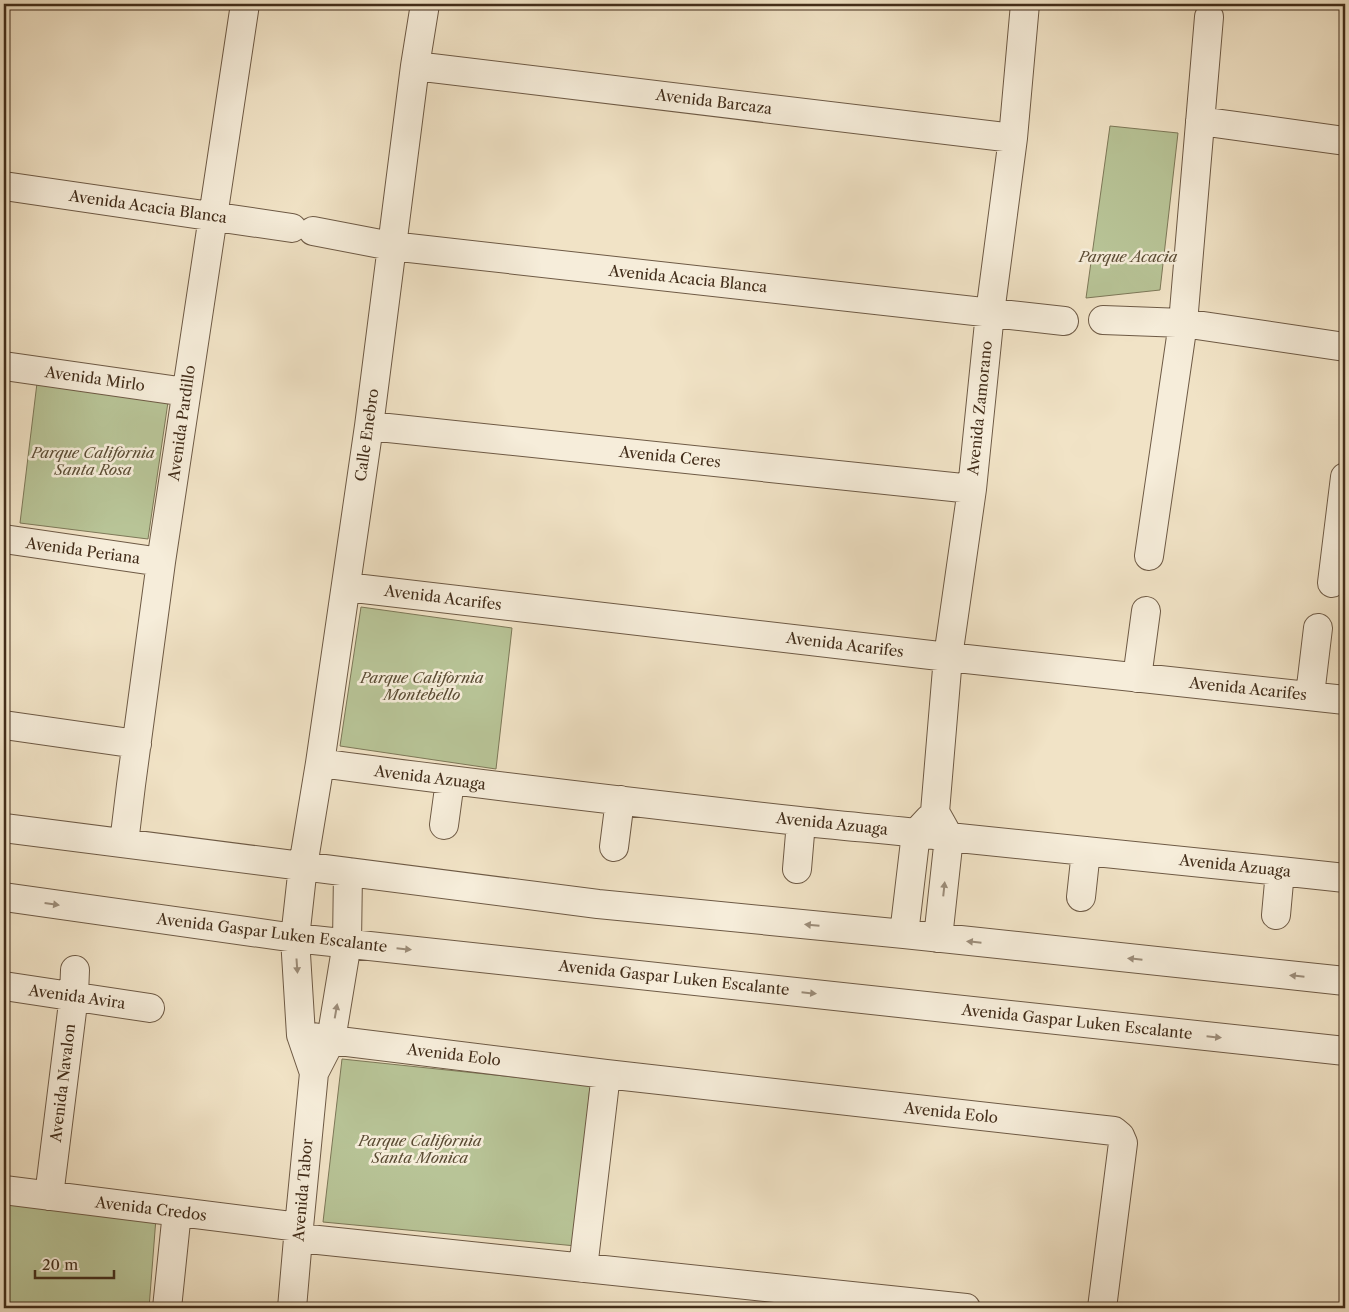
<svg xmlns="http://www.w3.org/2000/svg" width="1349" height="1312" font-family="'Libre Caslon Text',serif">
<rect width="100%" height="100%" fill="#f1e3c6"/>
<filter id="stains"><feTurbulence type="fractalNoise" baseFrequency=".004" numOctaves="4"/><feColorMatrix values="0 0 0 0 .2 0 0 0 0 .09 0 0 0 0 .02 0 0 0 .5 -.17"/></filter>
<radialGradient id="worn" r=".72"><stop offset=".6" stop-color="#630" stop-opacity="0"/><stop offset="1" stop-color="#630" stop-opacity=".3"/></radialGradient>
<path fill="#b8c497" stroke="#7d7858" d="M1110 126 1178 133 1160 290 1086 298Z
M37 383 168 402 148 539 20 523Z
M361 607 512 628 496 769 340 746Z
M342 1059 590 1085 576 1246 323 1222Z
M4 1199 156 1218 149 1308H4Z"/>
<g fill="none" stroke-linecap="round" stroke-linejoin="round">
<defs>
<path id="minor" d="M415 66 1013 138
M1200 121 1345 141
M4 186 292 228
M313 231 391 246 1064 321
M1103 320 1183 323 1345 347
M4 366 186 392
M369 426 972 489
M4 539 161 562
M1149 556 1183 323 1209 17
M1332 583 1345 477
M346 587 948 657 1345 700
M1137 678 1146 611
M1310 695 1318 628
M4 725 137 744
M320 763C479 785 639 803 799 821 849 827 899 830 949 837L1280 871 1345 878
M444 825 450 781
M4 828 598 904 904 934 1345 981
M124 843 131 785 161 562 245 4
M614 847 620 800
M797 869 801 822
M4 897 295 938 1345 1051
M1081 897 1086 851
M1276 915 1280 871
M904 934 916 833 929 819
M938 938 949 837 935 812 948 657 972 489 990 313 1013 138 1025 4
M4 986 150 1008
M301 1035 331 1040 606 1074 1114 1131 1120 1136 1123 1143 1102 1308
M314 1073 301 1035 295 938 303 866 320 763 369 426 415 66 425 4
M4 1190 299 1227
M49 1196 74 995 75 970
M299 1238 966 1308
M583 1268 606 1074
M167 1308 177 1212
M292 1308 299 1227 314 1073 331 1040 347 943 348 872"/>
</defs>
<use href="#minor" stroke="#6e5a45" stroke-width="30"/>
<use href="#minor" stroke="#f6edda" stroke-width="28"/>
</g>
<defs><path id="oneway-solid" d="M-6-.8H1V-3.2L6.5 0L1 3.2V.8H-6Z" transform="scale(1.25)"/></defs>
<g fill="#9c8d7a">
<use href="#oneway-solid" transform="translate(944 889) rotate(-84)"/>
<use href="#oneway-solid" transform="translate(52 904) rotate(8)"/>
<use href="#oneway-solid" transform="translate(812 925) rotate(-175)"/>
<use href="#oneway-solid" transform="translate(974 942) rotate(-174)"/>
<use href="#oneway-solid" transform="translate(404 949) rotate(6)"/>
<use href="#oneway-solid" transform="translate(1135 959) rotate(-174)"/>
<use href="#oneway-solid" transform="translate(297 966) rotate(86)"/>
<use href="#oneway-solid" transform="translate(1297 976) rotate(-174)"/>
<use href="#oneway-solid" transform="translate(809 993) rotate(6)"/>
<use href="#oneway-solid" transform="translate(336 1011) rotate(-80)"/>
<use href="#oneway-solid" transform="translate(1214 1037) rotate(6)"/>
</g>
<g text-anchor="middle" stroke-width="5" stroke-linejoin="round" paint-order="stroke">
<g font-size="15" fill="#422d1a" stroke="#f6edda">
<text transform="translate(714 102) rotate(7)" y="5">Avenida Barcaza</text>
<text transform="translate(148 207) rotate(8)" y="5">Avenida Acacia Blanca</text>
<text transform="translate(688 279) rotate(6)" y="5">Avenida Acacia Blanca</text>
<text transform="translate(95 379) rotate(8)" y="5">Avenida Mirlo</text>
<text transform="translate(980 408) rotate(-84)" y="5">Avenida Zamorano</text>
<text transform="translate(182 423) rotate(-82)" y="5">Avenida Pardillo</text>
<text transform="translate(367 435) rotate(-82)" y="5">Calle Enebro</text>
<text transform="translate(670 457) rotate(6)" y="5">Avenida Ceres</text>
<text transform="translate(83 551) rotate(8)" y="5">Avenida Periana</text>
<text transform="translate(443 598) rotate(7)" y="5">Avenida Acarifes</text>
<text transform="translate(845 645) rotate(7)" y="5">Avenida Acarifes</text>
<text transform="translate(1248 689) rotate(6)" y="5">Avenida Acarifes</text>
<text transform="translate(430 778) rotate(7)" y="5">Avenida Azuaga</text>
<text transform="translate(832 824) rotate(6)" y="5">Avenida Azuaga</text>
<text transform="translate(1235 866) rotate(6)" y="5">Avenida Azuaga</text>
<text transform="translate(272 933) rotate(7)" y="5">Avenida Gaspar Luken Escalante</text>
<text transform="translate(674 978) rotate(6)" y="5">Avenida Gaspar Luken Escalante</text>
<text transform="translate(77 997) rotate(8)" y="5">Avenida Avira</text>
<text transform="translate(1077 1022) rotate(6)" y="5">Avenida Gaspar Luken Escalante</text>
<text transform="translate(454 1055) rotate(7)" y="5">Avenida Eolo</text>
<text transform="translate(63 1083) rotate(-83)" y="5">Avenida Navalon</text>
<text transform="translate(951 1113) rotate(6)" y="5">Avenida Eolo</text>
<text transform="translate(303 1190) rotate(-85)" y="5">Avenida Tabor</text>
<text transform="translate(151 1209) rotate(7)" y="5">Avenida Credos</text>
</g>
<g font-size="15" font-style="italic" fill="#5a4b33" stroke="#f6edda">
<text x="1128" y="262">Parque Acacia</text>
<text x="93" y="458">Parque California<tspan x="93" dy="17">Santa Rosa</tspan></text>
<text x="422" y="683">Parque California<tspan x="422" dy="17">Montebello</tspan></text>
<text x="420" y="1146">Parque California<tspan x="420" dy="17">Santa Monica</tspan></text>
</g>
</g>
<rect width="1349" height="1312" fill="none" stroke="#f1e3c6" stroke-width="20"/>
<rect x="5" y="5" width="1339" height="1302" fill="none" stroke="#422d1a" stroke-width="2.5"/>
<rect x="10" y="10" width="1329" height="1292" fill="none" stroke="#422d1a"/>
<path d="M35 1270v8h79v-8" fill="none" stroke="#422d1a" stroke-width="2.5"/>
<text x="42" y="1270" font-size="15" fill="#422d1a" stroke="#f6edda" stroke-width="4" paint-order="stroke">20 m</text>
<rect width="100%" height="100%" filter="url(#stains)"/>
<rect width="100%" height="100%" fill="url(#worn)"/>
</svg>
